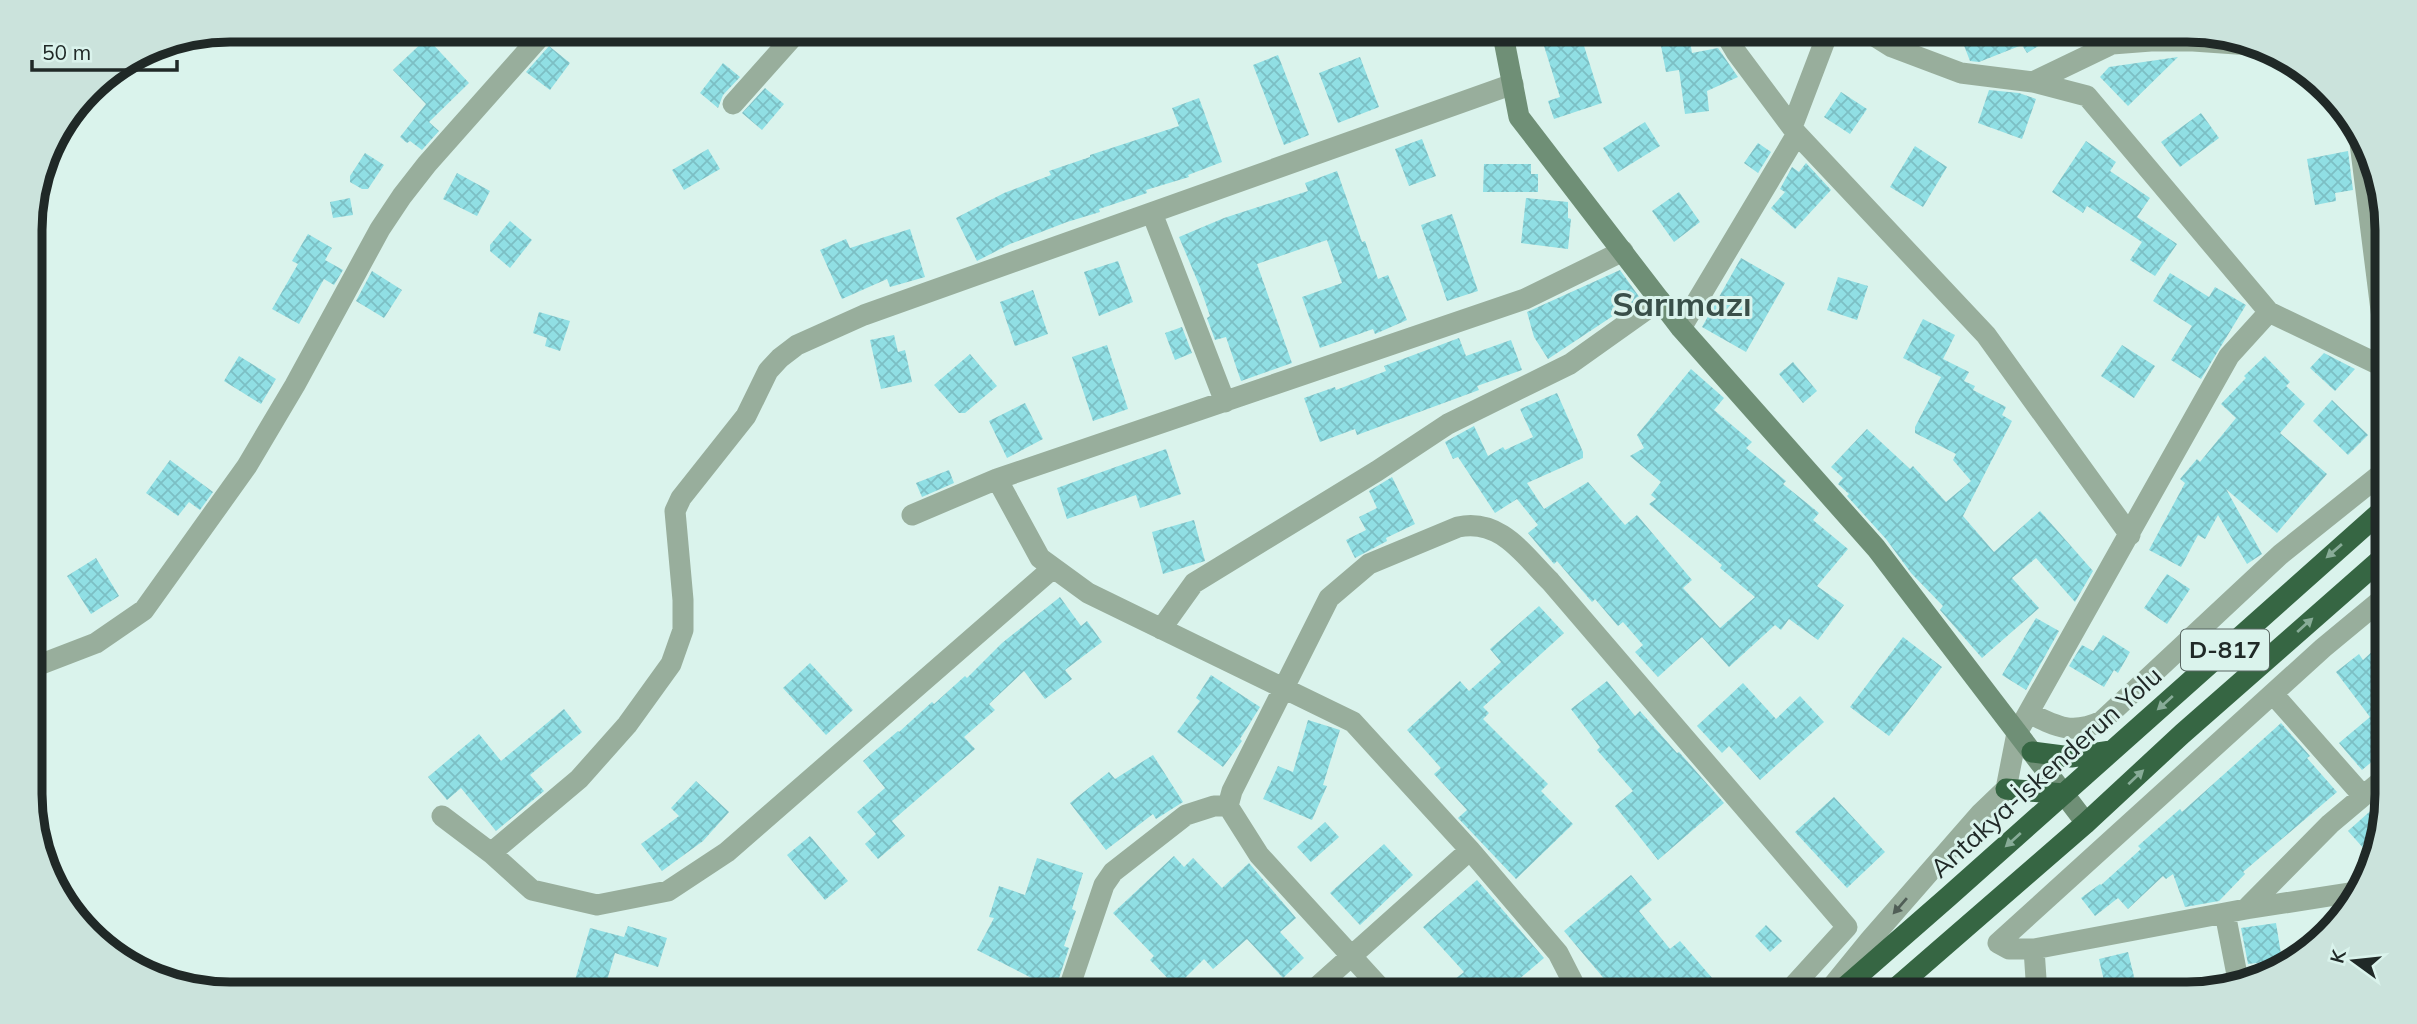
<svg xmlns="http://www.w3.org/2000/svg" width="2417" height="1024" font-family="Mulish,sans-serif">
<defs>
<pattern id="building-cross-hatch" width="8" height="8" patternUnits="userSpaceOnUse" patternTransform="scale(1.75)"><rect width="8" height="8" fill="#90dfe4"/><path d="M0 0l8 8M0 8l8-8" fill="none" stroke="#7cbfc4"/></pattern>
</defs>
<rect width="100%" height="100%" fill="#daf3ec"/>
<path fill="url(#building-cross-hatch)" d="M1539 30H1579L1602 103 1554 119 1548 101 1560 97Z
M1658 30H1688L1692 53 1718 48 1738 77 1707 91 1709 111 1685 114 1679 70 1666 72Z
M1958 30H1992L1996 40 2012 30H2064L2027 53 2022 45 1979 62 1970 61Z
M427 38 469 83 429 122 439 131 422 150 410 141 407 143 400 137 426 104 393 70Z
M549 46 570 63 550 90 526 72Z
M1278 55 1309 135 1284 145 1253 65Z
M1360 57 1379 107 1338 123 1319 73Z
M2178 57 2128 106 2100 77 2109 67Z
M723 63 740 77 723 95 718 108 700 93Z
M765 88 784 104 762 130 742 113Z
M1989 90 2019 93 2036 99 2022 139 1978 123Z
M1841 92 1867 109 1850 134 1824 117Z
M1199 98 1222 162 1188 175 1189 177 1146 190 1147 193 1099 209 1100 212 1067 222 1010 244 977 261 956 218 1004 193 1051 175 1049 171 1090 157V155L1179 126 1172 108Z
M2201 113 2219 138 2180 167 2161 142Z
M1645 122 1660 146 1618 172 1603 148Z
M1422 139 1436 176 1409 186 1395 149Z
M2086 141 2116 162 2110 171 2150 198 2137 217 2177 244 2155 276 2130 260 2142 242 2087 206 2083 213 2052 192Z
M1758 143 1771 152 1758 173 1744 163Z
M1915 146 1947 167 1923 207 1890 187Z
M708 149 720 169 684 190 672 170Z
M2348 151 2353 190 2335 193 2336 201 2315 205 2307 159Z
M365 153 384 165 368 189H362L350 182V176Z
M1806 163 1831 190 1795 229 1771 208 1785 192 1780 189 1792 167 1799 172Z
M1484 164H1531V174H1538V192H1483Z
M1337 171 1362 242 1365 241 1378 279 1388 275 1407 320 1375 334 1373 329 1320 348 1302 297 1342 283 1327 240 1257 264 1292 363 1241 381 1226 337 1215 340 1207 318 1210 316 1200 287 1179 237 1224 218 1308 191 1305 183Z
M457 173 490 191 477 216 443 199Z
M1679 192 1700 222 1674 242 1652 211Z
M350 198 353 215 333 218 330 202Z
M1526 198 1568 202V218L1571 219 1568 249 1521 243Z
M1452 214 1478 291 1447 301 1421 225Z
M510 221 532 240 510 268 490 251V245Z
M910 229 925 277 890 287 887 279 842 299 820 250 846 239 850 248Z
M308 234 332 248 325 260 343 270 334 285 324 279 299 324 272 309 298 264 292 261Z
M1741 258 1785 283 1746 352 1702 327Z
M1118 261 1133 302 1099 316 1084 272Z
M1620 270 1640 298 1548 359 1534 337 1527 312Z
M372 271 402 290 384 318 356 301Z
M2170 273 2209 297 2215 287 2246 305 2201 379 2171 360 2192 326 2153 301Z
M1838 277 1868 286 1857 320 1827 310Z
M1033 290 1048 334 1015 346 1000 302Z
M539 312 570 321 560 351 545 346 547 338 533 333Z
M1923 319 1955 335 1943 359 1969 372 1964 381 1975 386 1973 390 2006 407 2002 415 2012 421 1963 516 1994 552 2040 511 2093 571 2075 602 2036 558 2012 578 2039 608 1982 658 1940 610 1943 606 1911 573 1886 539 1847 496 1849 494 1838 484 1843 478 1831 467 1867 429 1910 469 1913 466 1946 502 1971 481 1953 460 1956 454 1915 433V427L1941 377 1903 358Z
M1182 327 1192 353 1175 360 1165 333Z
M894 335 898 352 905 350 912 382 881 389 870 340Z
M1459 338 1466 356 1511 340 1522 370 1477 386 1479 390 1357 435 1355 429 1320 442 1304 398 1335 387 1336 390 1386 371 1384 366Z
M1107 345 1128 409 1093 421 1072 357Z
M2122 345 2155 366 2134 398 2101 376Z
M2324 353 2355 369 2335 391 2310 368Z
M970 354 997 386 965 413H959L934 385Z
M239 356 276 379 261 404 224 381Z
M2265 356 2290 382 2286 386 2305 404 2280 433 2327 474 2277 533 2226 489 2262 554 2247 564 2218 515 2205 539 2198 535 2181 567 2149 550 2185 483 2180 479 2197 459 2200 462 2236 418 2221 404 2246 378 2244 376Z
M1793 362 1817 391 1803 403 1779 374Z
M1691 369 1724 398 1714 410 1752 442 1746 448 1786 481 1783 484 1819 513 1813 520 1848 549 1817 586 1844 605 1818 640 1789 619 1781 630 1775 625 1729 667 1702 637 1658 677 1635 652 1643 645 1623 622 1618 626 1595 599 1592 602 1557 561 1554 564 1528 533 1538 525 1517 499 1495 513 1458 457 1453 459 1445 442 1474 426 1488 456 1503 447 1505 450 1533 437 1520 409 1557 393 1583 452V458L1527 483 1544 509 1588 482 1625 525 1637 515 1692 580 1683 588 1720 628 1755 597 1720 568 1722 565 1649 504 1656 499 1651 495 1661 482 1630 456 1644 448 1637 435Z
M2332 400 2368 435 2348 455 2313 421Z
M1025 403 1043 439 1007 458 989 421Z
M1166 449 1181 494 1140 508 1136 495 1067 519 1057 488Z
M170 460 213 492 200 510 189 502 178 516 146 493Z
M949 470 954 483 922 497 916 483Z
M1392 477 1415 524 1386 538 1387 541 1355 558 1346 540 1366 530 1359 517 1377 508 1369 491Z
M1194 520 1205 561 1163 574 1152 532Z
M96 558 119 596 91 614 67 576Z
M2167 574 2190 589 2167 624 2144 608Z
M1060 597 1081 626 1087 621 1102 642 1065 670 1072 679 1045 699 1024 671 989 704 995 710 964 737 975 749 892 821 905 836 878 859 865 844 876 834 857 812 885 788 863 761 898 731 899 732 932 702 934 704 965 676 967 678 1002 643Z
M1539 606 1564 633 1483 707 1489 713 1483 719 1548 784 1541 791 1573 824 1516 879 1458 818 1467 810 1434 774 1441 768 1407 730 1460 681 1469 691 1501 662 1490 649Z
M2036 618 2059 631 2026 690 2002 675Z
M2103 635 2130 652 2118 673 2114 670 2104 687 2069 666 2082 645 2093 651Z
M1903 637 1942 667 1889 736 1850 707Z
M2387 638V728L2380 734 2387 743V749L2362 770 2339 743 2370 717 2336 672 2359 654 2363 660Z
M810 663 853 710 826 735 783 688Z
M1211 675 1260 707 1240 739 1242 741 1223 767 1177 732 1200 701 1196 698Z
M1607 681 1635 716 1640 711 1677 753 1679 752 1724 803 1658 860 1615 806 1633 791 1597 750 1600 747 1571 709Z
M1743 683 1776 719 1800 696 1824 722 1760 780 1729 746 1722 753 1697 726Z
M564 709 582 732 530 775 544 791 496 831 461 788 447 800 428 777 479 734 501 761Z
M1308 720 1340 730 1323 785 1327 786 1312 820 1263 799 1278 766 1293 772Z
M2281 723 2310 756 2307 758 2337 792 2243 872 2245 874 2219 901 2185 907 2173 874 2166 879 2163 876 2128 909 2118 898 2095 916 2081 898 2100 884 2101 885 2141 849 2138 846 2180 809 2182 812Z
M1153 755 1183 802 1156 819 1153 814 1106 850 1070 803 1109 772 1115 779Z
M696 781 729 812 703 841 662 871 641 844 679 816 671 808Z
M2387 796 2381 825 2374 860 2348 831Z
M1834 797 1885 852 1847 888 1795 832Z
M1325 822 1339 837 1311 862 1297 847Z
M810 836 848 881 825 900 787 855Z
M1384 844 1413 875 1360 925 1330 893Z
M1174 856 1184 867 1193 858 1222 888 1249 863 1296 918 1280 932 1304 958 1283 978 1247 939 1213 969 1204 959 1176 987 1150 960 1154 956 1113 913Z
M1037 858 1083 873 1072 909 1076 911 1064 946 1069 948 1055 990 977 950 994 918 989 917 999 886 1025 895Z
M1631 875 1652 900 1639 911 1670 949 1680 941 1726 994H1617L1564 931Z
M1477 880 1544 958 1517 981 1519 984 1508 994H1436L1464 972 1423 927Z
M2276 923 2282 960 2248 964 2241 928Z
M1766 925 1782 941 1770 952 1755 936Z
M628 926 667 938 658 967 615 953 603 994H571L590 928 624 937Z
M2128 952 2137 989 2107 994 2099 959Z"/>
<g fill="none" stroke-linecap="round" stroke-linejoin="round">
<path stroke="#98ae9c" stroke-width="21" d="M1723 30 1736 52 1797 134 1986 335 2130 535
M1865 30 1892 47 1961 73 2033 82 2087 96 2269 312 2386 368
M2033 82 2112 44 2151 41H2193L2265 46
M733 104 799 30
M1792 127 1829 30
M2360 143 2386 350
M1152 213 1225 402
M1681 328 1797 134
M997 479 1040 558 1088 593 1353 722 1470 850 1558 953 1579 994
M912 515 997 479 1525 299 1623 251
M1161 629 1194 583 1377 471 1448 424 1570 364 1660 300
M31 668 96 643 144 610 247 466 295 385 380 229 402 196 427 164 546 30
M2273 694 2363 796
M2029 713C2057 727 2072 735 2102 721L2281 554 2386 470
M442 816 491 853 532 890 597 905 668 891 727 852 1053 568
M491 853 579 779 627 725 671 664 683 630V600L675 511 681 498 746 416 768 371 780 358 797 345 864 315 1513 84
M2355 892 2246 909 2034 949H2009L1998 943 2323 648 2387 595
M2246 909 2330 824 2387 776
M2225 913 2238 980
M2034 949 2037 994
M1067 994 1104 885 1113 872 1186 815 1214 806H1228
M1309 994 1470 850
M1386 994 1259 855 1228 806 1232 791 1329 598 1369 564 1458 527C1500 518 1523 554 1550 581L1847 927 1786 994
M1826 994 1870 940 1981 813 2006 789 2017 733 2229 356 2269 312"/>
<path stroke="#6f8f76" stroke-width="21" d="M1502 30 1519 117 1681 328 1876 548 2086 823"/>
<path stroke="#366643" stroke-width="21" d="M2032 752 2071 757 2111 751
M2006 789 2064 794
M1837 994 1948 897 2386 507
M1889 994 2086 823 2182 734 2387 554"/>
</g>
<defs><path id="oneway-solid" d="M-6-.8H1V-3.2L6.5 0L1 3.2V.8H-6Z" transform="scale(1.75)"/></defs>
<g fill="#88ac98">
<use href="#oneway-solid" transform="translate(2334 551) rotate(139)"/>
<use href="#oneway-solid" transform="translate(2305 625) rotate(-42)"/>
<use href="#oneway-solid" transform="translate(2165 703) rotate(138)"/>
<use href="#oneway-solid" transform="translate(2136 777) rotate(-43)"/>
<use href="#oneway-solid" transform="translate(2013 840) rotate(138)"/>
</g>
<use fill="#505e56" href="#oneway-solid" transform="translate(1900 906) rotate(131)"/>
<g text-anchor="middle" stroke-width="6" stroke-linejoin="round" paint-order="stroke">
<rect fill="#daf3ec" stroke="#586662" stroke-width="2" x="2181" y="629.5" width="88" height="41" rx="5"/>
<g font-size="24" font-weight="bold" fill="#202927">
<text x="2225" y="658">D-817</text>
</g>
<g font-size="26" fill="#202927" stroke="#daf3ec">
<text transform="translate(2046 772) rotate(-42)" y="9">Antakya-İskenderun Yolu</text>
</g>
<g font-size="33" font-weight="bold" fill="#394f49" stroke="#daf3ec">
<text x="1682" y="316">Sarımazı</text>
</g>
</g>
<path d="M0 0H2417V1024H0ZM230 42H2187A188 188 0 0 1 2375 230V794A188 188 0 0 1 2187 982H230A188 188 0 0 1 42 794V230A188 188 0 0 1 230 42Z" fill="#cbe3dc" fill-rule="evenodd"/>
<path fill="none" stroke="#202927" stroke-width="9" d="M230 42H2187A188 188 0 0 1 2375 230V794A188 188 0 0 1 2187 982H230A188 188 0 0 1 42 794V230A188 188 0 0 1 230 42Z"/>
<g transform="translate(2354 961) rotate(285)" stroke="#daf3ec" stroke-width="5" paint-order="stroke">
<path d="M0-5L12 26L0 18L-12 26Z" fill="#202927"/>
<text y="-10" font-size="19" font-weight="bold" text-anchor="middle" fill="#202927">K</text>
</g>
<path d="M32 60v10h145v-10" fill="none" stroke="#202927" stroke-width="3.5"/>
<text x="42" y="60" font-size="21" fill="#202927" stroke="#daf3ec" stroke-width="5" paint-order="stroke">50 m</text>
</svg>
